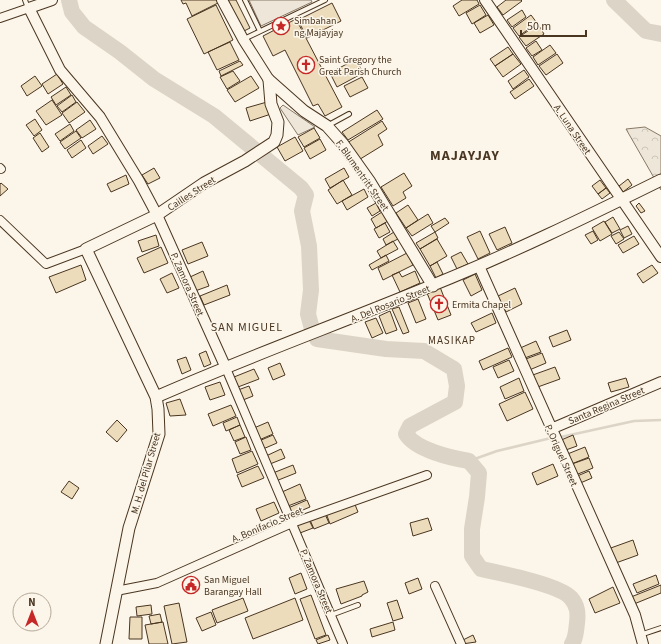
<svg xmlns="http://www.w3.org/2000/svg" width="661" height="644" font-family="'Source Sans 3',sans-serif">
<defs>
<pattern id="forest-crowns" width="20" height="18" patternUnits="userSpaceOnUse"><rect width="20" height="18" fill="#ede6d9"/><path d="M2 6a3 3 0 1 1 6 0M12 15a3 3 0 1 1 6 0" fill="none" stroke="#cdc6ba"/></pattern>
</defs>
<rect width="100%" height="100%" fill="#fbf6e9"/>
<path fill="#ede6d9" stroke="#887966" d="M249 0H311L312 2 261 26Z
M283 105 315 127 298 135 280 108Z"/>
<path fill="url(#forest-crowns)" stroke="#887966" d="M645 127 661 136V190L626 129Z"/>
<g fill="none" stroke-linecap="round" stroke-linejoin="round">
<path stroke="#dcd4c6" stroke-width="2.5" d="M561 437 634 421 661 420
M469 461 497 451 551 438"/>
<path stroke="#dcd4c6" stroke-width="16" d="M69 0 72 12 84 27 120 52 154 79 214 116 301 188 306 195 302 211 309 246 311 290 308 314 312 329 317 339 386 349 424 351 454 369 457 386 455 402 410 426 406 434C416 450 451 458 469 461L479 473 477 497 472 529V556L481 569C500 573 560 585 571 598 578 606 578 614 577 623 576 631 576 638 572 644
M614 0 646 31 661 34"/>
</g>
<path fill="#ecdcbc" stroke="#4a3520" d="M181 0H219L220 2 192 16 186 3 183 4Z
M228 0H236L250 28 244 31Z
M462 0H477L479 4 459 16 453 6Z
M506 0H521L522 1 503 15 497 7Z
M332 3 341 21 307 38 298 20Z
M216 5 233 40 204 54 187 19Z
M480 5 486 15 472 24 466 13Z
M522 10 526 17 512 27 507 20Z
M488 15 494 25 480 33 474 23Z
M531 15 537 23 519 36 513 28Z
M296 19 342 107 325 116 318 104 313 106 285 50 273 56 263 36Z
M538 24 544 34 526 46 519 37Z
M536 41 542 50 532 56 526 48Z
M230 42 239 60 217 70 208 52Z
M550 45 556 53 538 65 533 57Z
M508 47 513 54 495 66 490 59Z
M513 54 521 64 503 77 495 66Z
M557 54 563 63 546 75 539 66Z
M356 59 363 73 337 87 330 73Z
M240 61 243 65 221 76 219 71Z
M524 70 529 77 513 89 508 81Z
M233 71 240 81 227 89 220 77Z
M57 74 63 84 48 94 42 84Z
M35 76 42 86 27 96 21 86Z
M251 76 259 88 235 102 227 90Z
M362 77 368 88 350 97 344 86Z
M529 79 534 86 515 99 510 92Z
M66 87 71 95 56 105 51 97Z
M72 95 76 102 62 112 57 106Z
M52 100 62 115 46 125 36 111Z
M77 102 85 112 69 123 62 113Z
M267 102 271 114 250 121 246 108Z
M377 110 383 119 348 140 342 132Z
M35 119 42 130 34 136 26 125Z
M90 120 96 129 82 138 76 130Z
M382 121 387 129 378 135 383 145 357 161 347 143Z
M70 124 74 131 60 141 55 134Z
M314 128 320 138 304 147 298 137Z
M76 131 81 138 65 149 60 142Z
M40 133 49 147 42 152 33 138Z
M102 136 108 144 93 154 88 146Z
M295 137 303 151 285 161 277 147Z
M320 139 326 150 310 159 304 148Z
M81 140 86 148 72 158 67 150Z
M154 168 160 178 148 184 142 175Z
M344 168 349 177 330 188 325 179Z
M404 173 412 186 403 192 406 198 393 206 381 187Z
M126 175 129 184 111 192 107 184Z
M628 179 632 185 623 192 619 186Z
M343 180 352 195 337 204 328 190Z
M600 180 606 188 598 194 592 186Z
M1 183 8 189 0 196V184Z
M606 188 610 193 602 199 598 194Z
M364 189 368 197 347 210 342 201Z
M376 203 380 211 372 216 367 208Z
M639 203 645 211 641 213 636 206Z
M408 205 418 220 406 228 396 213Z
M382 212 388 221 376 228 371 219Z
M428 214 433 223 412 236 406 228Z
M613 217 620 229 612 233 605 222Z
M445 218 449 223 435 232 431 226Z
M604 221 612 234 600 241 592 228Z
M385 223 390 232 379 238 374 229Z
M628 226 632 234 624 238 620 230Z
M505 227 512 243 497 250 489 234Z
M480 231 490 253 478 259 467 237Z
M593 231 598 240 591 244 585 235Z
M394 232 398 239 386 245 383 239Z
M435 232 438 238 420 249 416 243Z
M619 232 624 239 616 244 611 236Z
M156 235 159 246 142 252 138 241Z
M634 236 639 244 623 253 618 245Z
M437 239 447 256 430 266 420 249Z
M393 241 398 249 381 258 377 251Z
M202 242 208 256 188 264 182 250Z
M161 247 168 263 144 273 137 258Z
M461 252 468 264 457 269 451 257Z
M407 253 413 265 383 280 378 268Z
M386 255 389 261 372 270 369 265Z
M437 262 443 274 436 278 430 266Z
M81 265 86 280 56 293 49 277Z
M652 265 658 273 643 283 637 274Z
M203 271 209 286 195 291 190 277Z
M415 271 420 283 400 292 392 275 399 272 402 277Z
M172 273 179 288 167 293 160 279Z
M475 274 482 290 471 296 463 280Z
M227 285 230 295 204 305 200 296Z
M440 287 451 315 438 320 427 293Z
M515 288 522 304 506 312 498 296Z
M418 299 426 319 416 323 408 303Z
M399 307 409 332 403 334 392 309Z
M390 311 397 330 386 334 379 316Z
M492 313 496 323 476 332 471 323Z
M376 318 383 333 372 338 365 322Z
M567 330 571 340 553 347 549 337Z
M536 341 541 352 522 359 518 349Z
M508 348 512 357 483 370 479 361Z
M206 351 211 364 204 367 199 354Z
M542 353 546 363 527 371 523 360Z
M186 357 191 370 182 374 177 360Z
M509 360 514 371 498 378 493 367Z
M280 363 285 375 273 380 268 368Z
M555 367 560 379 535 388 530 376Z
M254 369 259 379 238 387 234 377Z
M519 378 524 391 505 399 500 387Z
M626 378 629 387 611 392 608 383Z
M220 382 225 395 210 400 205 387Z
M249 386 253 396 243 400 238 390Z
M525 392 533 409 507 421 499 404Z
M180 399 186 415 170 416 166 403Z
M231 405 236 416 213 426 208 414Z
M237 417 240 425 226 431 223 423Z
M117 420 127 430 117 442 106 432Z
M268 422 273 434 259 440 254 428Z
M240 425 245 437 234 441 229 430Z
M273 435 277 443 263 449 259 441Z
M573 435 577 446 563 451 559 441Z
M246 437 251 450 240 454 235 442Z
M585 447 589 457 569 465 565 455Z
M281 449 285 458 270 464 266 456Z
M252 451 258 464 237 473 232 459Z
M589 458 593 468 573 476 569 465Z
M553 464 558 476 537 485 532 473Z
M293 465 296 473 276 481 273 473Z
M258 466 264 478 242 487 237 475Z
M589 471 592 478 578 484 575 477Z
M69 481 79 488 72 499 61 492Z
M300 484 306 499 288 506 282 492Z
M307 500 310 507 291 515 288 508Z
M274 502 279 513 261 521 256 509Z
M354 502 358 512 330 524 326 513Z
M325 514 329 523 314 529 310 520Z
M428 518 432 530 413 536 410 523Z
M309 520 313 528 300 533 297 525Z
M633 540 638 555 613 564 608 549Z
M301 573 307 589 295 594 289 578Z
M656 575 659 584 637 593 633 584Z
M418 578 422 589 409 594 405 583Z
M364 581 368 592 362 595V596L341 604 336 589Z
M661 585V593L634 604 631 597Z
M613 587 620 603 595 613 589 599Z
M311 595 326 635 315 639 300 599Z
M243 598 248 611 217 623 212 610Z
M295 598 303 620 253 639 245 618Z
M397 600 403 618 393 621 387 603Z
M179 603 187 642 172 644 164 606Z
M151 605 152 614 137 616 136 607Z
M211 612 216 625 202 631 196 618Z
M160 614 162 622 151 624 149 616Z
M130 617H142V639H129Z
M163 622 168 644H149L145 625Z
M393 622 395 630 372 637 370 629Z
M328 635 330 640 318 644 316 640Z
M473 635 476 642 462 644 461 641Z"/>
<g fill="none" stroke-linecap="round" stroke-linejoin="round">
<defs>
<path id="service" d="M25 0 28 8
M245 0 260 31
M244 39 325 0
M327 126 349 114
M331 615 358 605
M640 635 661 628"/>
<path id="minor" d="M0 18 29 8
M0 168 1 169
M0 220 46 264 86 249
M225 366 343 644
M435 586 461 644
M116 591 157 583 292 523 427 475"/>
<path id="tertiary" d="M52 0 29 8 60 70 100 117 139 181 157 215 225 366
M222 0 243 39 269 80
M485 0 661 257
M479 266 635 615 643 644
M551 429 661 382"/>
<path id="secondary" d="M269 80 304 111 327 126 343 144 370 182 433 286
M156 397C247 357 341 323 433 285 510 254 586 217 661 180
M106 644 129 528 159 434 158 409 156 397 86 249 157 215 204 183 245 161 274 142 277 135 278 122 271 104 269 80"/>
</defs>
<use href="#service" stroke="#4a3520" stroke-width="6"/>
<use href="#minor" stroke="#4a3520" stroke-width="10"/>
<use href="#tertiary" stroke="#4a3520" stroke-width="12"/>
<use href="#secondary" stroke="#4a3520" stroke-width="13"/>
<use href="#service" stroke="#fbf6e9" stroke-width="4"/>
<use href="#minor" stroke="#fbf6e9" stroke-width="8"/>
<use href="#tertiary" stroke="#fbf6e9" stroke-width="10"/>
<use href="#secondary" stroke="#fbf6e9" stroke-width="11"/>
</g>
<defs>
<symbol id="sight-ring" viewBox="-11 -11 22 22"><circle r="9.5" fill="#fbf6e9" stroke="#c62828" stroke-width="1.5"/><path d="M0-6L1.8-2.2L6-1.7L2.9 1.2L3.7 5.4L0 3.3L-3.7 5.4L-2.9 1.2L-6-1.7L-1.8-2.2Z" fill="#c62828"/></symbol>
<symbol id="church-ring" viewBox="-11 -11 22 22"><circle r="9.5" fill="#fbf6e9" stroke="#c62828" stroke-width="1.5"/><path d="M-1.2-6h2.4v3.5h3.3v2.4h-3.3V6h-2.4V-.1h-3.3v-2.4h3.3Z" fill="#c62828"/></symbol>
<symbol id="civic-ring" viewBox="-11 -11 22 22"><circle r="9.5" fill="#fbf6e9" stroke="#c62828" stroke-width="1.5"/><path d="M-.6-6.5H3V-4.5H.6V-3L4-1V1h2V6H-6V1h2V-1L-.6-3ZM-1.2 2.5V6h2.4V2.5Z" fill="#c62828"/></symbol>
</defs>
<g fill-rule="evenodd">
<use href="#sight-ring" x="271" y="16" width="20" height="20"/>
<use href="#church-ring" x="296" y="55" width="20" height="20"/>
<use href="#church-ring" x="429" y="294" width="20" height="20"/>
<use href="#civic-ring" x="181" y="575" width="20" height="20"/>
</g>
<g text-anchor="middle" stroke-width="3" stroke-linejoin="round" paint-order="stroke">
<g font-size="10" fill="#4a3520" stroke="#fbf6e9" text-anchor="start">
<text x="294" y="24">Simbahan<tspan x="294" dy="12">ng Majayjay</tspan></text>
<text x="319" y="63">Saint Gregory the<tspan x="319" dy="12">Great Parish Church</tspan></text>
<text x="452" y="308">Ermita Chapel</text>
<text x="204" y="583">San Miguel<tspan x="204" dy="12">Barangay Hall</tspan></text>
</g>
<g font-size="10" fill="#4a3520" stroke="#fbf6e9">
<text transform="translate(573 129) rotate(56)" y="4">A. Luna Street</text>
<text transform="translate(363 175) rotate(55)" y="4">F. Blumentritt Street</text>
<text transform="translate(191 193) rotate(-33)" y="4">Cailles Street</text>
<text transform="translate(188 284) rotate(66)" y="4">P. Zamora Street</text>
<text transform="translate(390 303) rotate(-22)" y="4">A. Del Rosario Street</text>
<text transform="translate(606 405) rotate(-23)" y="4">Santa Regina Street</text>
<text transform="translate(562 455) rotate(66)" y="4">P. Origuel Street</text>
<text transform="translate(145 473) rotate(-74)" y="4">M. H. del Pilar Street</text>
<text transform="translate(267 524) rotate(-23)" y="4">A. Bonifacio Street</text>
<text transform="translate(317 581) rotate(67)" y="4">P. Zamora Street</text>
</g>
<g font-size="11" letter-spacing="1" fill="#4a3520" stroke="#fbf6e9">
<text x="452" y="344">MASIKAP</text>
</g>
<g font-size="12" letter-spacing="1" fill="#4a3520" stroke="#fbf6e9">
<text x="247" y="331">SAN MIGUEL</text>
</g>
<g font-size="14" font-weight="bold" letter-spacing="1" fill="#4a3520" stroke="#fbf6e9">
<text x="465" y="160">MAJAYJAY</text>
</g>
</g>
<g transform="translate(32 612)"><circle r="19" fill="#fbf6e9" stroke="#b4a999"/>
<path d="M0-3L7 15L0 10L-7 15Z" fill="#c62828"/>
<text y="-6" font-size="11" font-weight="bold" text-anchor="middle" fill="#4a3520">N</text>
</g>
<path d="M521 30v6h65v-6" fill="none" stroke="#4a3520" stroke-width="2"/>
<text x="527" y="30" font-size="12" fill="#4a3520" stroke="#fbf6e9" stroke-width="3" paint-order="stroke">50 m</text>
</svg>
